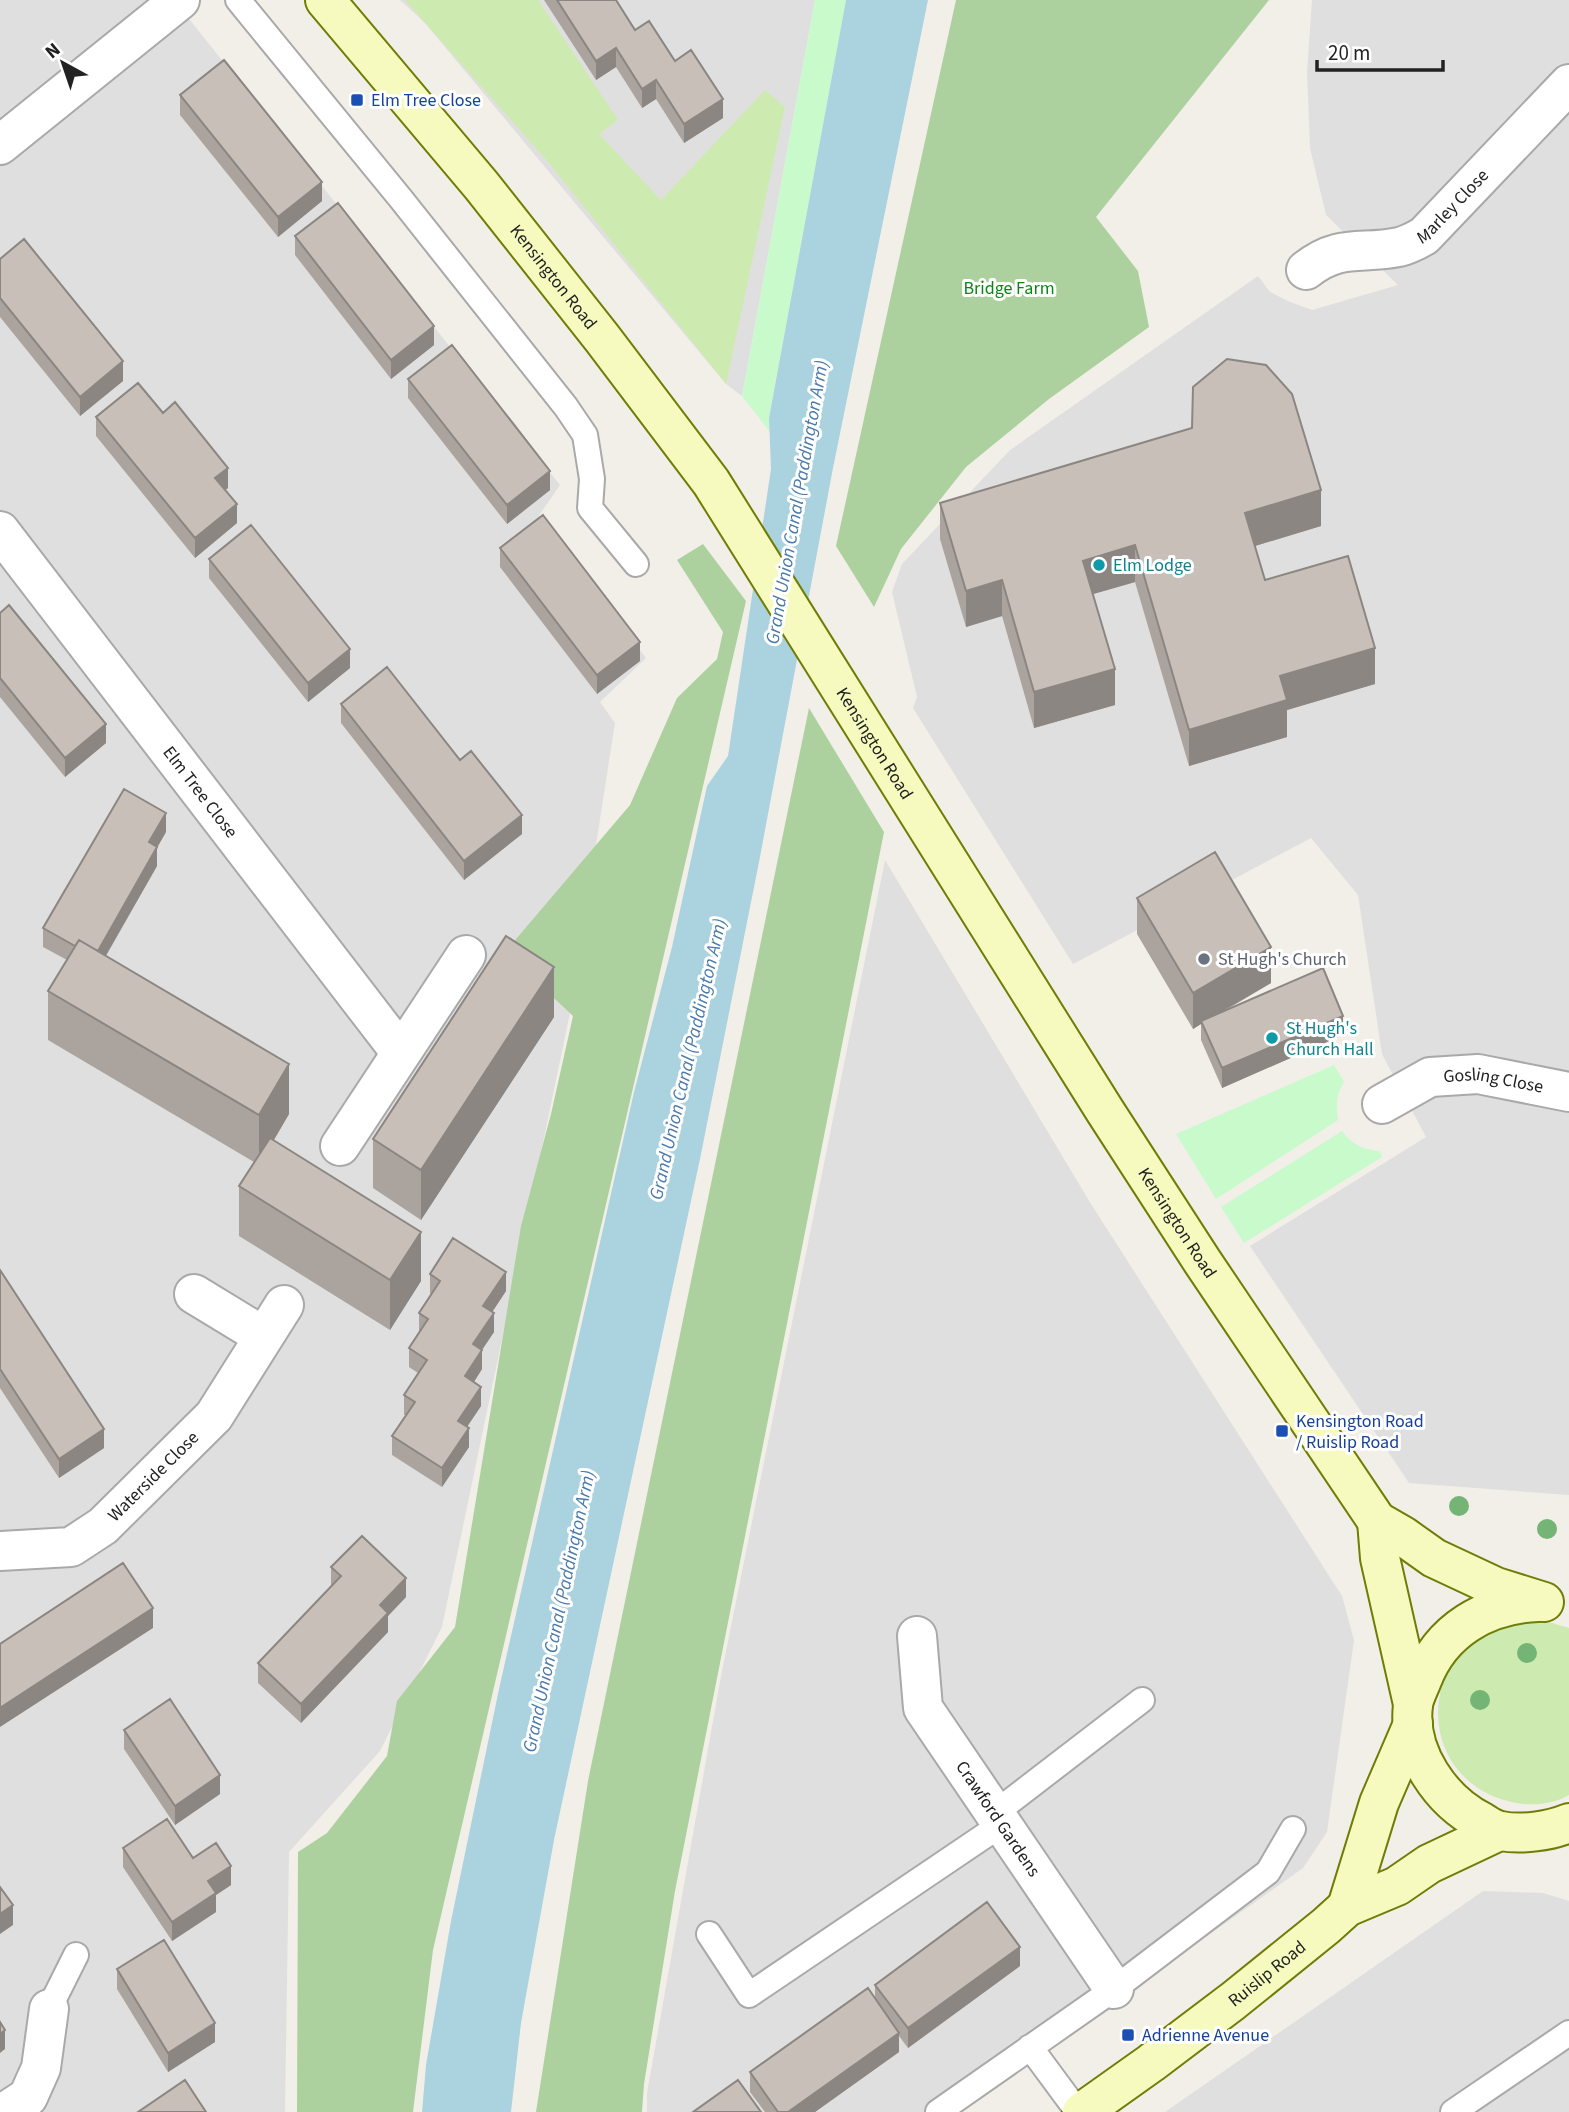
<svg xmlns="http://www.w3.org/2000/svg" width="1569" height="2112" font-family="'Source Sans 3',sans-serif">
<rect width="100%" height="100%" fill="#f2efe9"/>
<path fill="#e0dfdf" d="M0 0H174L560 485 538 517 646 658 600 702 615 723 569 1018 442 1627 380 1751 289 1852 285 2112H0Z
M400 0H815L742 396 726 384 424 22Z
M1312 0H1569V1495L1409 1483 1250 1246 1426 1137 1382 1054 1358 895 1311 838 1073 964 913 708 917 697 892 592 902 564 1010 450 1258 276 1270 292 1290 302 1312 310 1398 285 1326 215 1310 148 1307 72Z
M885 860 1091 1204 1342 1596 1354 1640 1327 1832 1303 1868 960 2112H647V2093L721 1676Z
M1483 1891 1543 1893 1569 1901V2112H1165Z"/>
<path fill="#cdebb0" d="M405 0H538L618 120 599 134 661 200 765 90 785 107 726 384 548 162Z
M1513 1620H1542L1569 1628V1795C1554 1804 1534 1806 1517 1803 1460 1794 1426 1742 1442 1685 1445 1672 1452 1658 1462 1648 1476 1633 1495 1627 1513 1620Z"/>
<path fill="#add19e" d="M956 0H1269L1096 217 1138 271 1149 327 1049 399 966 467 901 549 874 607 836 546Z
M703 544 746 601 433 1950 413 2112H297L298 1852 327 1833 387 1756 397 1701 455 1627 521 1226 551 1114 573 1016 505 952 630 805 677 698 717 659 723 632 677 560Z
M809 708 884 832 675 1891 644 2084 642 2112H536L588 1781Z"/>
<path fill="#c8facc" d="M815 0H846L769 417 770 432 742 396Z
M1334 1065 1344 1082C1336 1095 1336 1104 1338 1120L1216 1199 1176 1134Z
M1342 1131C1351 1144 1364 1150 1380 1151L1382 1157 1244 1243 1221 1207Z"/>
<path fill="#aad3df" d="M846 0H928L833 468 759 862 700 1159 554 1840 521 2023 511 2112H422L426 2065 451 1921 499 1689 634 1092 672 947 707 786 728 756 771 469 769 418Z"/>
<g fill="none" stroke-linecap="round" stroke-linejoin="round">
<defs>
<path id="lane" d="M238 0 401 199 566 407 585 435 592 479 590 508 636 564
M995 1813 1142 1700
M709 1934 749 1995 1002 1824
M49 2009 76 1955
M1030 2047 1078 2112
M938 2112 1114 1989 1268 1872 1293 1829
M1453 2112 1569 2033"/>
<g id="street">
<path d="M0 145 180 0"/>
<path id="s1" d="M1306 270C1340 243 1361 255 1399 247 1408 245 1417 240 1424 236L1569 84"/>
<path id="s2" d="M0 531 401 1053"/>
<path id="s3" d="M1382 1104 1430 1077 1478 1074 1569 1092"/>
<path d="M340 1146 466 955"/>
<path d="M194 1294 263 1336"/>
<path id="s4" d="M0 1551 71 1547 103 1526 214 1416 284 1305"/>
<path id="s5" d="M917 1636 923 1708 1114 1989"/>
<path d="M5 2112 28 2097 41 2068 49 2009"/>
</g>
<g id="secondary">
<path id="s6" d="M325 0 481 185 602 338 711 482 1105 1111 1202 1261 1377 1521 1403 1536 1434 1558 1496 1587 1544 1602"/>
<path d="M1377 1521 1380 1558 1413 1704"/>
<path d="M1538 1602C1486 1604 1441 1630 1422 1680 1419 1688 1414 1697 1413 1705 1407 1753 1441 1801 1482 1822 1487 1825 1494 1830 1501 1831 1521 1835 1550 1831 1569 1823"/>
<path d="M1347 1907 1379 1803 1413 1724"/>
<path id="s7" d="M1082 2112 1151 2063 1233 2001 1326 1926 1347 1907 1397 1886 1429 1864 1499 1831"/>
</g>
</defs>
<use href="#lane" stroke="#a9a9a9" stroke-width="28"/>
<use href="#street" stroke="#a9a9a9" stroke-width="42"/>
<use href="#secondary" stroke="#707d05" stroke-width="42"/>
<use href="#lane" stroke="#fff" stroke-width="24"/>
<use href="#street" stroke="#fff" stroke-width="38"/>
<use href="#secondary" stroke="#f7fabf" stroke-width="38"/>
</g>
<g fill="#74b475">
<circle cx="1459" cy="1506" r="10"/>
<circle cx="1547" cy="1529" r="10"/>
<circle cx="1527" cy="1653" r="10"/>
<circle cx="1480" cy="1700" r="10"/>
</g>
<path fill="#aba49e" d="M544 0H616L635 30 675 61 723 118 684 143 656 99 642 108 616 67 596 80Z
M180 95 322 201 278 237 180 115Z
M295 236 434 345 391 379 295 255Z
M0 259 123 381 80 416 0 317Z
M408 379 550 490 507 524 408 398Z
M163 413 228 488 225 490 237 523 195 558 96 436V417Z
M940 503 1321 526 1255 546 1265 580 1375 684 1287 710V737L1189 766 1135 582 1093 594 1115 705 1034 728 1002 616 966 627 940 539Z
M500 548 640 661 597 694 500 567Z
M209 559 350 668 308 702 209 578Z
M0 613 106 743 65 777 0 697Z
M341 704 460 760 522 834 464 880 341 723Z
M166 832 157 847V866L106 956 289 1114 274 1140 421 1281 390 1330 239 1236V1186L254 1162 48 1040V991L67 960 43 947V928Z
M1137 898 1271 983 1221 1013 1343 1035 1222 1088 1201 1040V1024L1193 1029 1137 934Z
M554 1017 421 1220 373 1188V1139Z
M0 1270 104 1448 59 1478 0 1388Z
M430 1274 506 1291 492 1312 494 1332 482 1350V1369L474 1382 481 1406 467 1427 469 1447 442 1487 392 1455V1436L406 1415H404V1395L418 1373 409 1367V1348L419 1332V1313L431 1294 430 1293Z
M331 1567 406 1597 388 1616V1632L301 1723 258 1683V1663L331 1586Z
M124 1730 220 1794 175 1825 124 1749Z
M123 1848 193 1858 231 1885 216 1895V1912L172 1941 123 1867Z
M1020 1966 908 2048 899 2036V2052L815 2112H765L750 2092V2072L875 1999V1985Z
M117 1969 215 2042 168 2072 117 1989Z"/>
<path fill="#8b8681" d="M616 48V67L596 80V61Z
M656 80V99L642 108V89Z
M723 99V118L684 143V124Z
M322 182V201L278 237V217Z
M434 326V345L391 379V360Z
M123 361V381L80 416V397Z
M228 468V488L215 498V478Z
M550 471V490L507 524V505Z
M1321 490V526L1245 549V513Z
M237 504V523L195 558V538Z
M1135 545V582L1083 597V561Z
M1002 580V616L966 627V591Z
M640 642V661L597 694V675Z
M1375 648V684L1287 710V737L1189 766V730L1280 676Z
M350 649V668L308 702V683Z
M1115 669V705L1034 728V692Z
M106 724V743L65 777V758Z
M166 813V832L149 862V842Z
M522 815V834L464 880V861Z
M157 847V866L94 976V957Z
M1271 947V983L1202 1023 1201 1021V1024L1193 1029V993Z
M554 967V1017L421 1220V1170Z
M1343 1016V1035L1222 1088V1068Z
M289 1064V1114L259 1165V1115Z
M421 1232V1281L390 1330V1280Z
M506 1272V1291L483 1326V1306Z
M494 1313V1332L473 1363V1344Z
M482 1350V1369L465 1396V1376Z
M481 1387V1406L458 1440V1421Z
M469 1428V1447L442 1487V1468Z
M104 1429V1448L59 1478V1459Z
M406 1578V1597L388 1616V1632L301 1723V1704L380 1605Z
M153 1608V1628L0 1727V1708Z
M220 1775V1794L175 1825V1806Z
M231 1866V1885L216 1895V1912L172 1941V1922L208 1881Z
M13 1905V1925L0 1934V1914Z
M1020 1947V1966L908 2048V2028Z
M215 2023V2042L168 2072V2053Z
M5 2030V2049L0 2053V2034Z
M899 2033V2052L815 2112H788Z"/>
<path fill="#c7bfb8" stroke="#8b8681" stroke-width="2" d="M557 0H616L635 30 649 21 675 61 691 50 723 99 684 124 656 80 642 89 616 48 596 61Z
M224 60 322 182 278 217 180 95Z
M338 203 434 326 391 360 295 236Z
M24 239 123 361 80 397 0 298V259Z
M452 345 550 471 507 505 408 379Z
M1227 359 1266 365 1292 394 1321 490 1245 513 1265 580 1348 556 1375 648 1280 676 1287 700 1189 730 1135 545 1083 561 1115 669 1034 692 1002 580 966 591 940 503 1192 428 1193 387Z
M138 383 163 413 175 402 228 468 215 478 237 504 195 538 96 417Z
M543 515 640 642 597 675 500 548Z
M251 525 350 649 308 683 209 559Z
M9 605 106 724 65 758 0 678V613Z
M387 667 460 760 471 751 522 815 464 861 341 704Z
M124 789 166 813 149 842 157 847 98 951 79 940 75 946 43 928Z
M1215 852 1271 947 1193 993 1137 898Z
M506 936 554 967 421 1170 373 1139Z
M79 940 289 1064 259 1115 48 991Z
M1323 968 1343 1016 1222 1068 1201 1021Z
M270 1138 421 1232 390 1280 239 1186Z
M453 1238 506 1272 483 1306 494 1313 473 1344 482 1350 465 1376 481 1387 458 1421 469 1428 442 1468 392 1436 415 1402 404 1395 427 1360 409 1348 428 1319 419 1313 440 1281 430 1274Z
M0 1270 104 1429 59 1459 0 1369Z
M362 1536 406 1578 380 1605 388 1613 301 1704 258 1663 341 1576 331 1567Z
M123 1563 153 1608 0 1708V1644Z
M170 1699 220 1775 175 1806 124 1730Z
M167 1819 193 1858 216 1843 231 1866 208 1881 216 1893 172 1922 123 1848Z
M0 1887 13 1905 0 1914Z
M987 1902 1020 1947 908 2028 875 1985Z
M164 1940 215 2023 168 2053 117 1969Z
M868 1988 899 2033 788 2112H778L750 2072Z
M0 2022 5 2030 0 2034Z
M185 2080 206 2112H138Z
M738 2080 761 2112H693Z"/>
<g fill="#1a4fb4" stroke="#fff" stroke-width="2.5">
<rect x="350" y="93" width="14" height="14" rx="3.5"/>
<rect x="1275" y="1424" width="14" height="14" rx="3.5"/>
<rect x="1121" y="2028" width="14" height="14" rx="3.5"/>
</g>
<g fill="#0f9aa8" stroke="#fff" stroke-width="2.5">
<circle cx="1099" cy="565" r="7"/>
<circle cx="1272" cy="1038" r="7"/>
</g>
<circle fill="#6b7280" stroke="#fff" stroke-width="2.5" cx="1204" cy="959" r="7"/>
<g text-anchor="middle" stroke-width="6" stroke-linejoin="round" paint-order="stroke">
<g font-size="18" fill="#164399" stroke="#fff" text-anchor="start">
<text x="371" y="106">Elm Tree Close</text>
<text x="1296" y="1427">Kensington Road<tspan x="1296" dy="21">/ Ruislip Road</tspan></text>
<text x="1142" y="2041">Adrienne Avenue</text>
</g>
<g font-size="18" fill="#222" stroke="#fff">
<text dy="6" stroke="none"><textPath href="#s1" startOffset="166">Marley Close</textPath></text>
<text dy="6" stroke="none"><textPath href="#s6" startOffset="359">Kensington Road</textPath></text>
<text dy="6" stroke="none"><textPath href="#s6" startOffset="926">Kensington Road</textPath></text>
<text dy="6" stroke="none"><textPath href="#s2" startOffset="329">Elm Tree Close</textPath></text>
<text dy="6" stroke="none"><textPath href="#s3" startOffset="119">Gosling Close</textPath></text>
<text dy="6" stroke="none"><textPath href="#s6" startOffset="1493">Kensington Road</textPath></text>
<text dy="6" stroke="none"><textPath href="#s4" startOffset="180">Waterside Close</textPath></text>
<text dy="6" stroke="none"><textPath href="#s5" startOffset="206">Crawford Gardens</textPath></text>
<text dy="6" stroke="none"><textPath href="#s7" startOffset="231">Ruislip Road</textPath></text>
</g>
<g font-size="18" fill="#0c8416" stroke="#fff">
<text x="1009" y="294">Bridge Farm</text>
</g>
<g font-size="18" fill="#0d838f" stroke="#fff" text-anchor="start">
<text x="1113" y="571">Elm Lodge</text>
<text x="1286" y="1034">St Hugh's<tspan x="1286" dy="21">Church Hall</tspan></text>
</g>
<g font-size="18" fill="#5b616d" stroke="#fff" text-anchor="start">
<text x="1218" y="965">St Hugh's Church</text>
</g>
<g font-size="19" font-style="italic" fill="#4a7aab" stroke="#fff">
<text transform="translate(796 502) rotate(-80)" y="7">Grand Union Canal (Paddington Arm)</text>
<text transform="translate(687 1059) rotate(-77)" y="7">Grand Union Canal (Paddington Arm)</text>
<text transform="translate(558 1611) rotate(-78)" y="7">Grand Union Canal (Paddington Arm)</text>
</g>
</g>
<g transform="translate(63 63) rotate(320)" stroke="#ffffff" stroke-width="5" paint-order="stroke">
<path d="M0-5L12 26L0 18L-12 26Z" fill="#222222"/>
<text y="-10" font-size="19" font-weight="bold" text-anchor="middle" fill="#222222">N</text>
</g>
<path d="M1317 60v10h126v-10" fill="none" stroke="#222222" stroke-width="3.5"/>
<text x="1328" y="60" font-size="21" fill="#222222" stroke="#ffffff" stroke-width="5" paint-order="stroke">20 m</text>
</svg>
